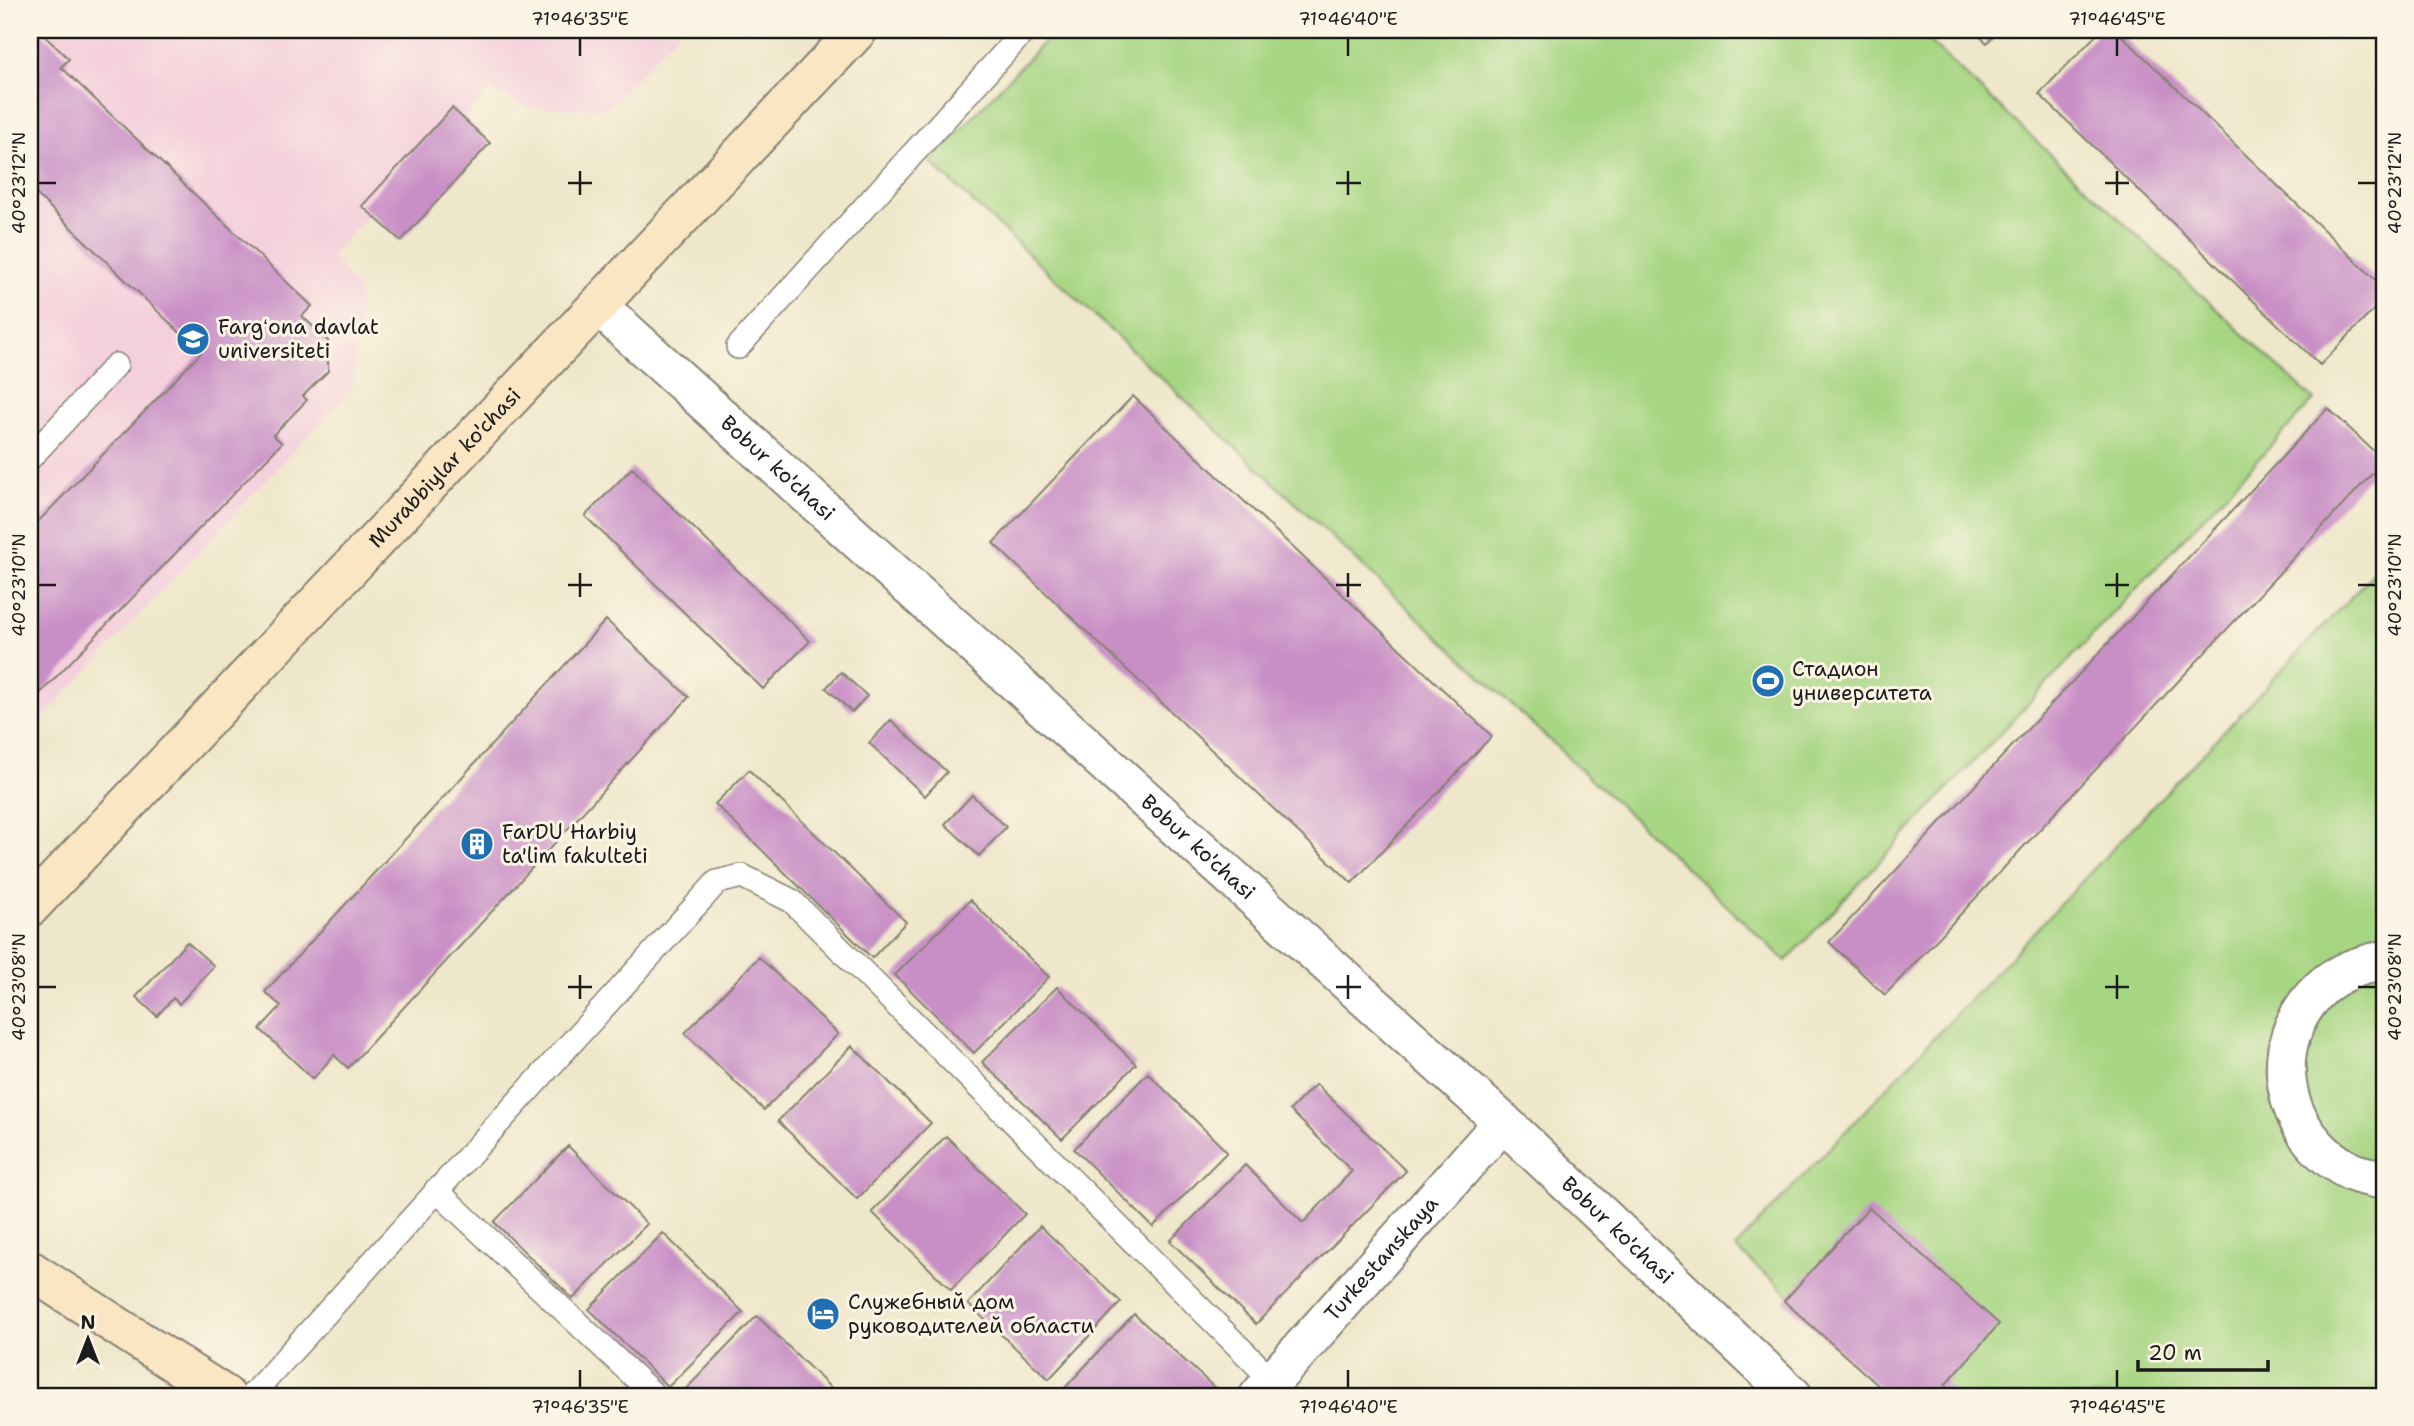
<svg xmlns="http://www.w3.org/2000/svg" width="2414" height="1426" font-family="'Shantell Sans',sans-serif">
<rect width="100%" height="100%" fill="#fcf5e5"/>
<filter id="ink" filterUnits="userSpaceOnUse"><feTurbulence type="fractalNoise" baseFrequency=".0143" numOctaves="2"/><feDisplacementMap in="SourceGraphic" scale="14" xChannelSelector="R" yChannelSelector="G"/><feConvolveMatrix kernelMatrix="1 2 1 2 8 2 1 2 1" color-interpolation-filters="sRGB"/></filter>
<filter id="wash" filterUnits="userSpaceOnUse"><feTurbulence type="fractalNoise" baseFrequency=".00686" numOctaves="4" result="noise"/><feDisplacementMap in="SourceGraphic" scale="28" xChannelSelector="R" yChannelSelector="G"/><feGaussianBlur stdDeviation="1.57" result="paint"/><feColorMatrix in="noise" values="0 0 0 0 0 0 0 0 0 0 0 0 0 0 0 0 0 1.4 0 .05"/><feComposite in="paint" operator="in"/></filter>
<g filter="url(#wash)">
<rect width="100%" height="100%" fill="#efe7ca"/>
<path fill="#f4cfdc" d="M30 30H681L608 108H529L491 89 331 255 360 291 353 387 30 732Z"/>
<path fill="#a7d683" stroke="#627950" stroke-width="2" d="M1055 30H1917L2314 400 1786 961 930 162Z
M2384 562V1396H1906L1735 1248Z"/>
<g id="blocks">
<path fill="#c88ec6" d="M30 30H38L69 59 61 67 312 306 302 316 328 341V371L303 396 307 400 273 435 282 443 30 704V530L201 353 30 188Z
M1973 30H1999L1987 43Z
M2101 30H2116L2384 288V299L2320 365 2039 94Z
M452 108 490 143 401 241 362 206Z
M1133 396 1492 736 1352 883 993 543Z
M2328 408 2384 461 1885 995 1829 942Z
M632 468 810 641 763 689 585 516Z
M606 620 689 697 348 1068 334 1055 313 1079 260 1029 281 1006 265 992Z
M841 672 867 696 852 712 826 688Z
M891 720 947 772 925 796 869 743Z
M749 770 906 922 872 958 715 804Z
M972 795 1006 827 979 856 945 824Z
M970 900 1049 977 974 1053 895 975Z
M187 942 214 966 179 1004 173 998 157 1016 136 997Z
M759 957 838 1034 764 1110 685 1033Z
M1057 987 1136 1064 1062 1139 982 1062Z
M852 1046 931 1123 857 1199 778 1121Z
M1148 1073 1227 1152 1153 1227 1074 1149Z
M1316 1084 1406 1171 1256 1324 1170 1241 1245 1165 1303 1223 1352 1171 1290 1110Z
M946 1136 1025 1214 951 1290 872 1212Z
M568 1146 647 1224 573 1299 494 1222Z
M1869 1207 1999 1324 1945 1385 1958 1396H1890L1784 1301Z
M1040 1226 1121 1302 1049 1379 968 1304Z
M663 1233 743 1312 668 1387 589 1309Z
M1134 1314 1216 1389 1209 1396H1067L1062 1391Z
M757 1316 837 1394 835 1396H687L683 1392Z"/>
</g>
</g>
<g filter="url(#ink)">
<use href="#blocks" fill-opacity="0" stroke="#868273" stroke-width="2"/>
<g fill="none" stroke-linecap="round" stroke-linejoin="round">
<defs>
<path id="lane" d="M738 347 1025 30
M30 458 116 365
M436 1190 655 1396
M251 1396 717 882 742 876 792 901 1273 1381"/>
<g id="street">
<path id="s1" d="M598 306 1503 1122 1793 1396"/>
<path d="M2384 960C2362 965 2339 971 2321 988 2263 1042 2280 1134 2348 1170 2358 1176 2373 1177 2384 1180"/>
<path id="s2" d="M1259 1396 1503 1122"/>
</g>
<g id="secondary">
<path id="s3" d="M30 907 858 30"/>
<path d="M30 1270 226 1396"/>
</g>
</defs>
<use href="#lane" stroke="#868273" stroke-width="26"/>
<use href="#street" stroke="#868273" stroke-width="42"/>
<use href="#secondary" stroke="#868273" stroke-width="42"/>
<use href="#lane" stroke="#fff" stroke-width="23"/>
<use href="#street" stroke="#fff" stroke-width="38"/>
<use href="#secondary" stroke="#fbe6c4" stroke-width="38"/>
</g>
</g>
<path fill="none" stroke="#1c1c1c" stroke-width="2.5" d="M580 38V56M1348 38V56M2117 38V56M580 171V195M1348 171V195M2117 171V195M38 183H56M568 183H592M1336 183H1361M2105 183H2129M2358 183H2376M580 573V597M1348 573V597M2117 573V597M38 585H56M568 585H592M1336 585H1361M2105 585H2129M2358 585H2376M580 975V999M1348 975V999M2117 975V999M38 987H56M568 987H592M1336 987H1361M2105 987H2129M2358 987H2376M580 1370V1388M1348 1370V1388M2117 1370V1388"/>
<defs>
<symbol id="university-disc" viewBox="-11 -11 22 22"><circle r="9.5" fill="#1f6fb2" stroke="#fcf5e5"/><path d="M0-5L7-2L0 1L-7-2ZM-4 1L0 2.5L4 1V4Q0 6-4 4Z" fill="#fff"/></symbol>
<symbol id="stadium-disc" viewBox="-11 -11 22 22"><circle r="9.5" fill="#1f6fb2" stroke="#fcf5e5"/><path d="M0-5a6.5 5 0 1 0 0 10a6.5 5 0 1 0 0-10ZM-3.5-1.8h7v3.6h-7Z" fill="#fff"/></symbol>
<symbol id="building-disc" viewBox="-11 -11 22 22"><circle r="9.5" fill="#1f6fb2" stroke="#fcf5e5"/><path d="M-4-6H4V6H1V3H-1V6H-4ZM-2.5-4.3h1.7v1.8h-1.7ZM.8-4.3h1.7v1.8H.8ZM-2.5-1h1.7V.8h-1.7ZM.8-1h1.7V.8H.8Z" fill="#fff"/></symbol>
<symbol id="hotel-disc" viewBox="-11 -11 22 22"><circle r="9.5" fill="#1f6fb2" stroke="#fcf5e5"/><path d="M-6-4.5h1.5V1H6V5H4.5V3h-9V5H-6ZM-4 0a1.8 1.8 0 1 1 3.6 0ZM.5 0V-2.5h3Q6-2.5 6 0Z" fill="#fff"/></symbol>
</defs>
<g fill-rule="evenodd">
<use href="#university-disc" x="174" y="320" width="38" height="38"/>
<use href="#stadium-disc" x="1749" y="662" width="38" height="38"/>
<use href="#building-disc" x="458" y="825" width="38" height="38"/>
<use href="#hotel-disc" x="804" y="1295" width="38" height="38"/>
</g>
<g text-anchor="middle" stroke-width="6" stroke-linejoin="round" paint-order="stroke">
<g font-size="21" fill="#1c1c1c" stroke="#fcf5e5" text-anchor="start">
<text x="218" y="334">Fargʻona davlat<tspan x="218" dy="24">universiteti</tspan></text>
<text x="1792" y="676">Стадион<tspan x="1792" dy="24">университета</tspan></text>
<text x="502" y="839">FarDU Harbiy<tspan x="502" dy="24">ta'lim fakulteti</tspan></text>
<text x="848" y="1309">Служебный дом<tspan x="848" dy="24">руководителей области</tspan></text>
</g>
<g font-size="21" fill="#1c1c1c" stroke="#fcf5e5">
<text dy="7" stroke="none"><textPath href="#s1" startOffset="242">Bobur ko'chasi</textPath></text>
<text dy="7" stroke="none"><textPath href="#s3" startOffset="604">Murabbiylar ko'chasi</textPath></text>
<text dy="7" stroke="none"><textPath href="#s1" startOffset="808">Bobur ko'chasi</textPath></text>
<text dy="7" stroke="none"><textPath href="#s1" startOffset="1376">Bobur ko'chasi</textPath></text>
<text dy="7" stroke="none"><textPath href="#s2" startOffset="184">Turkestanskaya</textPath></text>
</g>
</g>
<rect width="2414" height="1426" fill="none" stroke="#fcf5e5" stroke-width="77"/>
<g transform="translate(88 1339)" stroke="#fcf5e5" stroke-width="5" paint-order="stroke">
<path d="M0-5L12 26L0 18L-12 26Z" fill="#1c1c1c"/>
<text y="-10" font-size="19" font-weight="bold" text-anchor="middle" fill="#1c1c1c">N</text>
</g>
<path d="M2138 1360v10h130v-10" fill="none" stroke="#1c1c1c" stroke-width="3.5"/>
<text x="2148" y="1360" font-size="21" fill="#1c1c1c" stroke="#fcf5e5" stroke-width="5" paint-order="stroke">20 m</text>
<rect x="38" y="38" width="2338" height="1350" fill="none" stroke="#1c1c1c" stroke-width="2.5"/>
<g font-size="18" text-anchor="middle" fill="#1c1c1c">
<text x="580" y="25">71°46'35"E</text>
<text x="1348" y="25">71°46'40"E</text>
<text x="2117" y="25">71°46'45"E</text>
<text transform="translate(19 183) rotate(-90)" y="6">40°23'12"N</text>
<text transform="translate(2395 183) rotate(-90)" y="6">40°23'12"N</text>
<text transform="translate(19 585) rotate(-90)" y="6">40°23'10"N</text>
<text transform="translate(2395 585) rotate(-90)" y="6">40°23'10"N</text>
<text transform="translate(19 987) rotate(-90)" y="6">40°23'08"N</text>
<text transform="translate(2395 987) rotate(-90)" y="6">40°23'08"N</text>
<text x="580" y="1413">71°46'35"E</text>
<text x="1348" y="1413">71°46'40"E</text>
<text x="2117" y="1413">71°46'45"E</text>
</g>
</svg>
